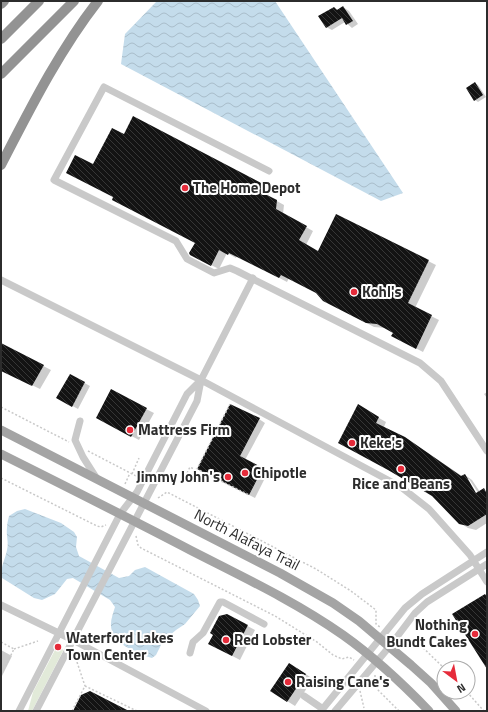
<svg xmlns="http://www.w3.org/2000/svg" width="488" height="712" font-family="'Titillium Web',sans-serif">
<defs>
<pattern id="water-waves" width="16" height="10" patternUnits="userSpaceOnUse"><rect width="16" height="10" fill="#c4dceb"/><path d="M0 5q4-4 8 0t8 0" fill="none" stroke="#a9bdca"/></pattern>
<pattern id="building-back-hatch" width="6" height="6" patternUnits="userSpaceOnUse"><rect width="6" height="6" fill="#131313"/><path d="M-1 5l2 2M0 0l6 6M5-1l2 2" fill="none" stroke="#363636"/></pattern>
</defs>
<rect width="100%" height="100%" fill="#fff"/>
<path fill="#e2ead9" d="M60 647 62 648 63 651 32 711H28L33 692 56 648Z"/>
<path fill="url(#water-waves)" d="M157 1H275L403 193 381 201 121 64 125 34Z
M25 509 61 523 74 532 77 537 76 547 79 556 119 578 129 576 135 570 145 567 194 594 198 600 200 606 185 624 176 630 163 641 156 655 152 658C139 654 116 645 112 631 109 623 113 614 115 607L110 600 73 578 67 579 55 594 42 600 34 598 2 578C0 567 5 560 7 550 9 542 6 536 7 528 7 524 8 520 9 516L17 511Z"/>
<path fill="#0003" fill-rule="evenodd" d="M343 7 349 11 358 24 352 28 345 22 332 30 326 27 334 8 339 10Z
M475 83 478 85 486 97 478 102 475 100Z
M124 135 265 185 272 190 268 196 284 205 283 214 313 231 306 245 318 252 337 215 436 265 415 308 439 320 423 352 400 340 395 333 385 328 374 327 331 304 318 293 289 278 287 282 237 256 236 258 227 253 219 269 199 259 196 243 114 197 94 166Z
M1 344 51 370 40 389 1 370Z
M70 375 90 386 78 409 58 398Z
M487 392V398L484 394Z
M358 406 386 422 384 427 413 443 462 476 465 475 472 480 480 492 484 490 487 492V523L476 530 468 528 460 523ZM466 479H469L480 496 478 497Z
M146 409 154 413 139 440 105 422Z
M259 419 265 423 245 460 268 472 255 498 204 472Z
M227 615 255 630 240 660 217 648Z
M1 650 12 656 1 678Z
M297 668 313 679 295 706 271 691Z"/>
<path fill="url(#building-back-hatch)" d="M343 6 353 21 346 25 342 18 326 28 318 16 334 7 337 10Z
M475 82 483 95 474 101 466 88Z
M133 116 265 185 261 192 277 200 276 209 307 226 299 240 318 251 336 214 429 260 408 303 432 315 416 349 391 336 393 333 377 324 366 323 323 301 316 293 281 275 279 278 229 253 228 255 219 250 211 266 190 255 189 253 195 243 112 200 113 197 66 173 75 155 93 164 112 128 124 134Z
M1 343 44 365 32 386 1 371Z
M70 374 85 382 72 407 56 398Z
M111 389 147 408 131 437 96 418Z
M230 404 260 418 240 456 263 468 249 495 197 469Z
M358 404 379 417 376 423 405 437 461 476 465 474 476 493 484 488 487 494V514L468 526 459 524 432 496 388 470 338 443Z
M485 594 487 597V669L452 614Z
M227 614 248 625 232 656 208 644 213 635 210 633 219 616Z
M289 663 306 674 287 702 270 691Z
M90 691 129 711H73L81 695Z"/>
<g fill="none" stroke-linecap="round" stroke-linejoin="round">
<path stroke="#c9c9c9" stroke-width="1.5" stroke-dasharray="2 2" stroke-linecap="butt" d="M230 404 197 469 249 495
M1 407 69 442
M88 451 138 477
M187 473 190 467 196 470 197 469
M132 474 139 458
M1 478 97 526 101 527 106 525
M125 484 130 473
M158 498 167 492 316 569 351 591 376 610V624L381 628
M136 536 138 545 141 548 275 616 317 642 333 655 342 659 349 657 354 660
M1 642 14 649 1 675
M403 642 405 643 415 640 444 668
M14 649 38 641
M77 662 85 686
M375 675V687L399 711
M360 691 364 708
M467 692 484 711
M72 711 85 686 137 711"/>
<path stroke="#c9c9c9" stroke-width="7" d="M269 171 104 87 54 180 176 241 187 259 214 273 230 268 237 271 420 363 441 381 487 451
M1 280 201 380 401 487 429 509 470 555 487 582
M80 421 75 440 83 457 97 479
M1 605 73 640 206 711
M190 653 193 642 203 633 220 602H223L264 624
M304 696 323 709
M19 711 120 514 137 492 187 394 201 380 253 278
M36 711 197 401 201 380
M321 711 405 608 422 594 487 552
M335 711 390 646 415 613 427 602 487 564"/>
<path stroke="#a4a4a4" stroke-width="9" d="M1 430 280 573 333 603 359 621 411 665 431 683 456 711
M1 454C65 486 129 518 192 551 243 577 296 602 343 635 374 657 402 683 429 711"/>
<path stroke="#939393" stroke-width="10" d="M1 4 4 1
M1 39 39 1
M1 74 74 1
M1 165C30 109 59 51 98 1"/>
</g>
<g fill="#e62b3a" stroke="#fff" stroke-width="1.5">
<circle cx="185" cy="188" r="4"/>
<circle cx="354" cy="292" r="4"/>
<circle cx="130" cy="430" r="4"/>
<circle cx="352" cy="443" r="4"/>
<circle cx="401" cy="469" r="4"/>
<circle cx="245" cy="473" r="4"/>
<circle cx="228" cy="477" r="4"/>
<circle cx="475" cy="634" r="4"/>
<circle cx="226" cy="640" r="4"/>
<circle cx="58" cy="647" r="4"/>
<circle cx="288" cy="682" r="4"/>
</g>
<g text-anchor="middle" stroke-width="4" stroke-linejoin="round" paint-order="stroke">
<g font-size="15" font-weight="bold" fill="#2c2c2c" stroke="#fff" text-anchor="start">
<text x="193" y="193">The Home Depot</text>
<text x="362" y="297">Kohl's</text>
<text x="138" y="435">Mattress Firm</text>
<text x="360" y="448">Keke's</text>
<text x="253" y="478">Chipotle</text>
<text x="220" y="482" text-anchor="end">Jimmy John's</text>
<text x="401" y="489" text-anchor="middle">Rice and Beans</text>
<text x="467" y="630" text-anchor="end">Nothing<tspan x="467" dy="17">Bundt Cakes</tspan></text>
<text x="66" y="643">Waterford Lakes<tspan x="66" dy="17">Town Center</tspan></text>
<text x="234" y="645">Red Lobster</text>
<text x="296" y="687">Raising Cane's</text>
</g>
<g font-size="15" fill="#2c2c2c" stroke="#fff">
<text transform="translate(247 540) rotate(27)" y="5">North Alafaya Trail</text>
</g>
</g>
<rect width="488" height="712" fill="none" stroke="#2c2c2c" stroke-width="4"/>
<g transform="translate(456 680) rotate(148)"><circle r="19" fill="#ffffff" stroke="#ababab"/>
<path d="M0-3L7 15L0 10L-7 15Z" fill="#e62b3a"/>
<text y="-6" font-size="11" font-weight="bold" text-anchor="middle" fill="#2c2c2c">N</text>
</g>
</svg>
